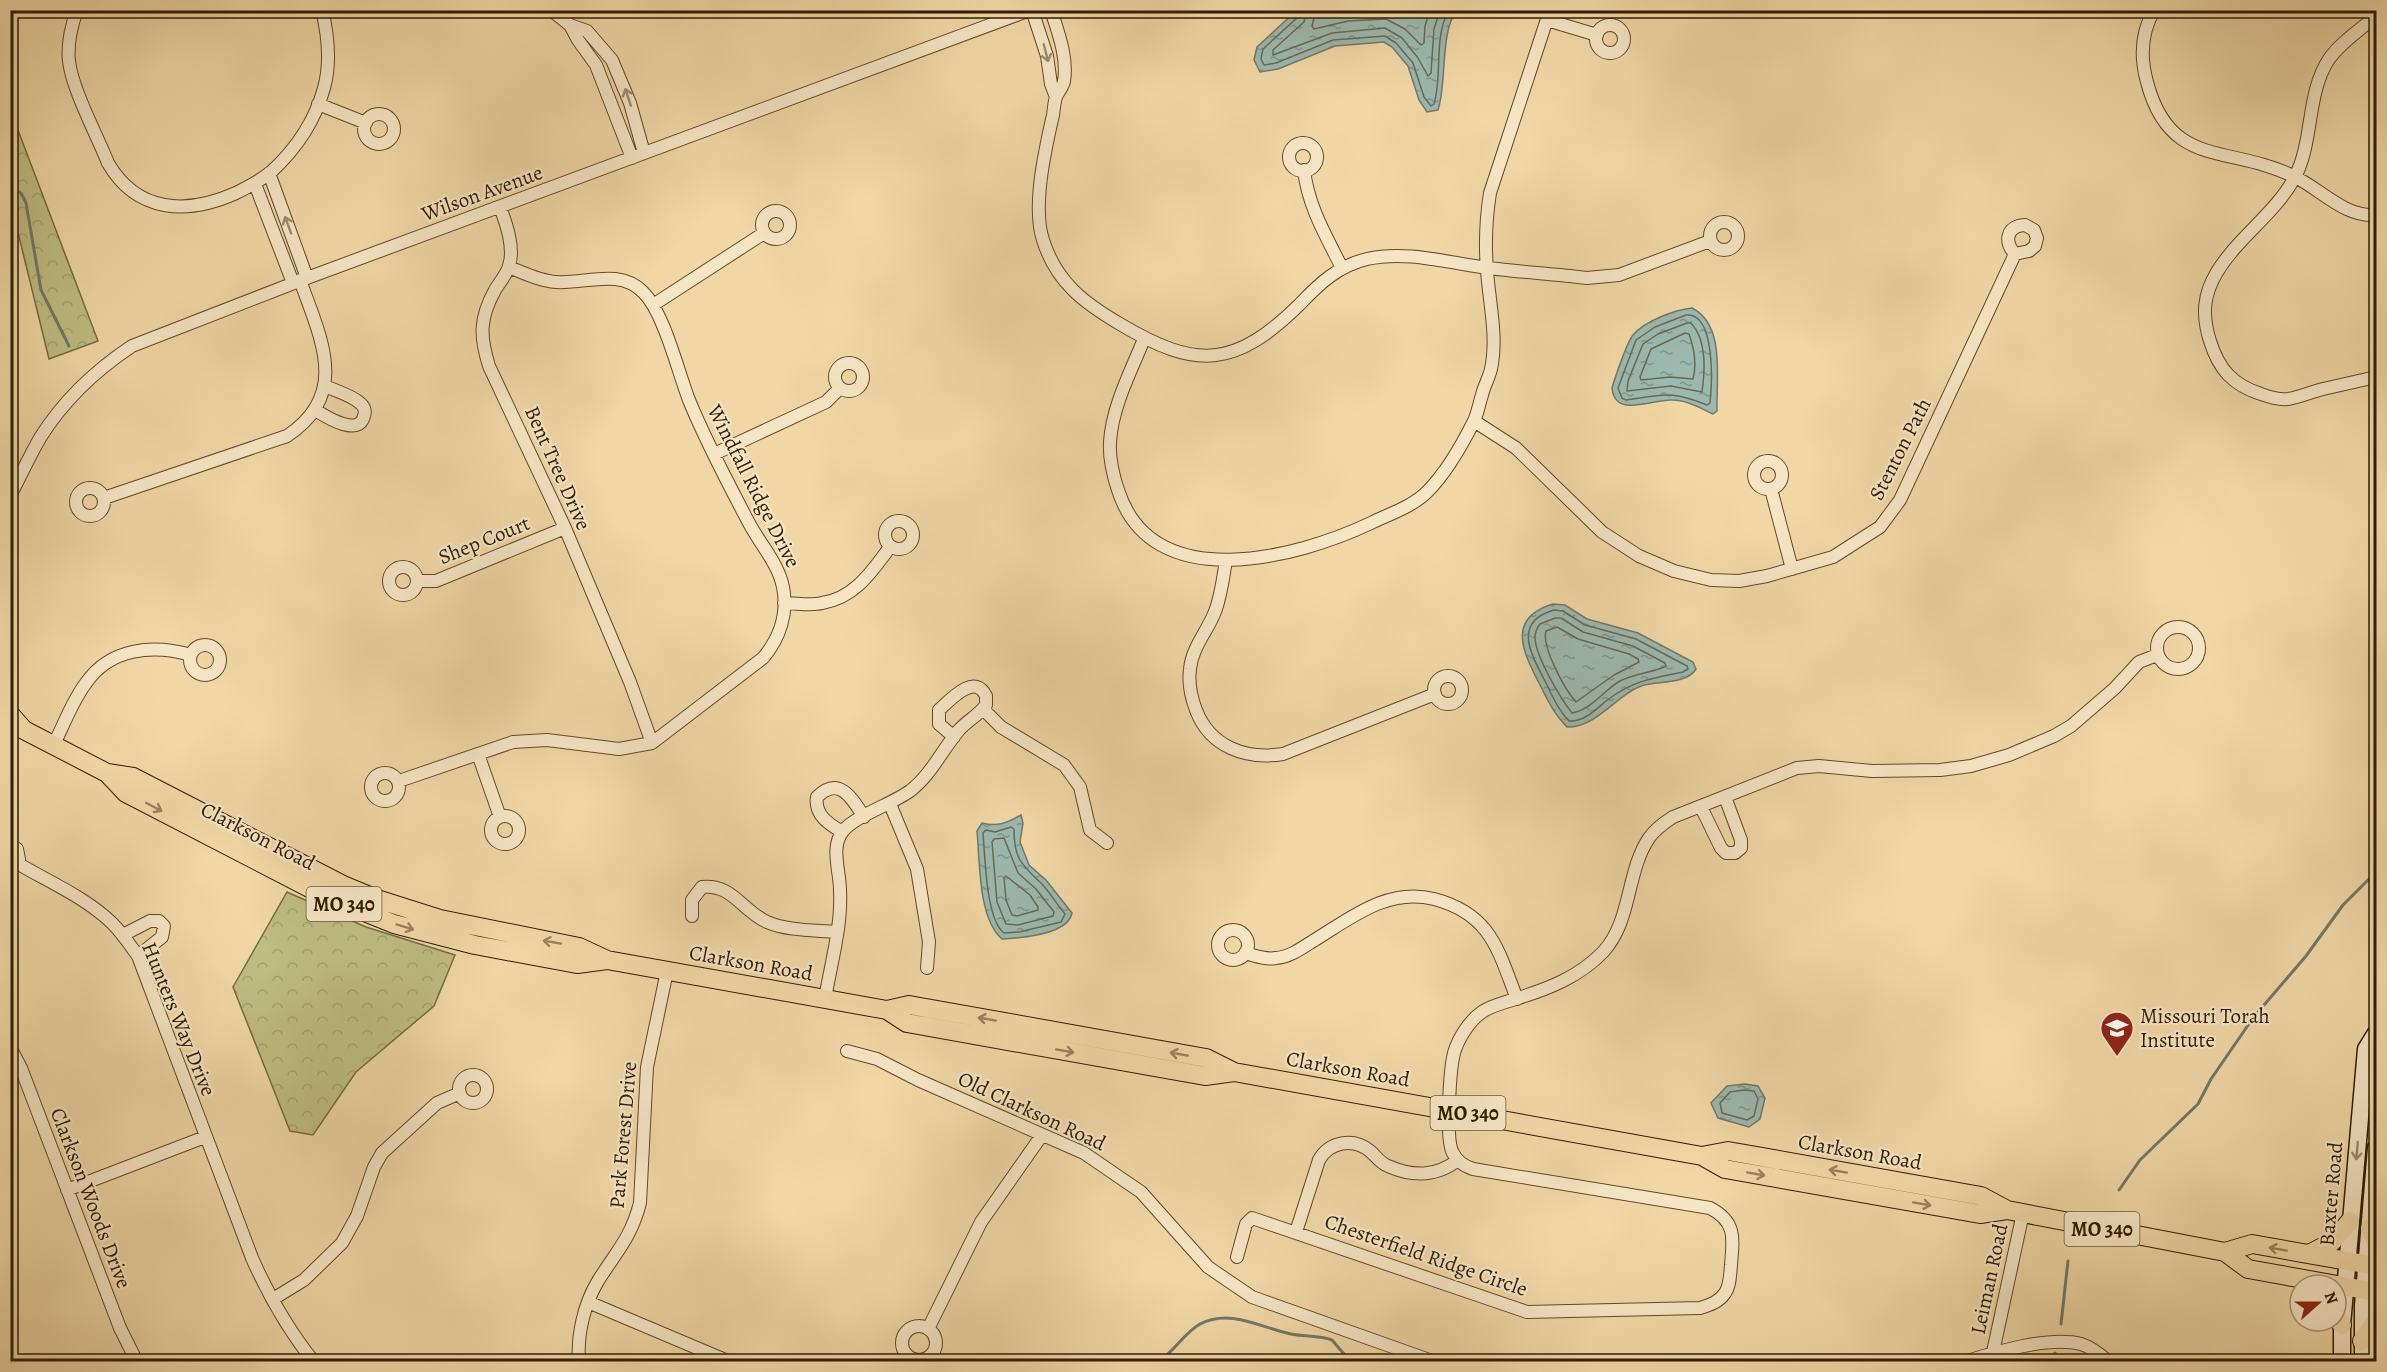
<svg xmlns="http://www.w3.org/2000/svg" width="2387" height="1372" font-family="Alegreya,serif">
<defs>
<pattern id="forest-crowns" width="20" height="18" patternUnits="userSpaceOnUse" patternTransform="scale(1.5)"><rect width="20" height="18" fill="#bebd83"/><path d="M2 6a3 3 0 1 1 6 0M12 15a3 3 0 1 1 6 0" fill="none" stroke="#a4a270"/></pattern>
<pattern id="water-ripples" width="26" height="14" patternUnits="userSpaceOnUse" patternTransform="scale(1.5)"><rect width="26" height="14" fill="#9cb8af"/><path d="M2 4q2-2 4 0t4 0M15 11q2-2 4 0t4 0" fill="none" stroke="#80958c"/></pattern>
</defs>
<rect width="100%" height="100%" fill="#f1d7a6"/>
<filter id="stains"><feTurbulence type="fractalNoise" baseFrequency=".00333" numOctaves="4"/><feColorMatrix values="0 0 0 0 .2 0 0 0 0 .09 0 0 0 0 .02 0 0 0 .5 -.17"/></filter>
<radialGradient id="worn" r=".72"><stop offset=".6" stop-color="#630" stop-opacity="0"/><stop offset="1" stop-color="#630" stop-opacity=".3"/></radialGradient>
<path fill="url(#forest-crowns)" stroke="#766c42" stroke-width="1.5" d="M10 109 98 341 49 359 11 204Z
M287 892 366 927 455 955 434 1006 356 1072 313 1135 290 1131 233 987Z"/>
<path fill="url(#water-ripples)" stroke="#70796a" stroke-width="1.5" d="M1296 11H1457C1440 29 1447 83 1438 110L1427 112 1419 100 1408 66 1392 47 1384 42 1335 46 1278 69 1260 72 1254 60 1257 47Z
M1692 308C1726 325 1716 380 1717 411L1713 414C1700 408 1687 400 1672 400 1652 399 1615 419 1612 388 1615 378 1627 342 1633 335 1645 321 1674 310 1692 308Z
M1553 604 1565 605 1587 619 1638 633 1693 662 1696 669C1687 684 1660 681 1644 685 1616 694 1597 728 1567 727 1554 714 1547 699 1539 683 1522 650 1507 618 1553 604Z
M1021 815 1023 823 1020 842 1029 865 1046 880 1072 913C1068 935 1021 938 1002 939 978 918 980 862 977 831L982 823C998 827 1007 823 1021 815Z
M1745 1084 1758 1086 1765 1098 1760 1119 1749 1127 1718 1118 1711 1103 1727 1086Z"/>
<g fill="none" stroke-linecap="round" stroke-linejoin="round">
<path stroke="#666a58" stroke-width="1.5" d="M1300 10 1298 17 1263 49 1261 59 1264 65 1276 63 1333 40 1385 36 1396 43 1413 63 1424 97 1431 106 1434 104C1443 74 1433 38 1449 10
M1307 10 1304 22 1273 50V55L1332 33 1385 28 1402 38 1418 58 1428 76 1431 73 1434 29 1440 10
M1316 10 1312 26 1314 29 1348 21 1386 19 1405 29 1421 45 1424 43 1425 26 1430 10
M1686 315C1716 312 1712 385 1710 403L1707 405C1671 390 1663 395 1626 400L1622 398 1618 388 1636 340 1655 327Z
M1687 323H1691C1707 340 1705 370 1702 392L1671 386 1627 391 1628 381 1643 344 1658 334Z
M1685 333 1689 334C1694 348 1697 364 1693 379L1670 377 1641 380 1640 377 1651 349Z
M1554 610 1563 611 1585 625 1636 639 1687 666 1688 669 1683 672C1652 678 1632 681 1606 701 1595 710 1584 722 1569 721 1558 710 1552 695 1545 681 1531 654 1512 622 1554 610Z
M1555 618H1561L1583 632 1633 646 1665 663 1666 666C1653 673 1635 673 1620 681 1604 690 1591 710 1572 713 1561 699 1535 656 1535 637 1535 633 1537 628 1540 624Z
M1557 627 1578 639 1629 654 1638 659 1639 662 1614 675 1576 702C1565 690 1541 646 1546 631Z
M1011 827 1014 829C1014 859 1021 864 1041 883 1050 892 1057 905 1065 914L1061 922 1019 932 1004 933C986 920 985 856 983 833L986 830 995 832Z
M1004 838 1018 873 1036 889 1054 912 1053 916 1018 925 1006 924 997 902 992 842 994 839Z
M1006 876 1030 895 1038 907V910L1017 916 1012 915 1006 900 1004 878Z
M1744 1090 1754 1091 1758 1099 1754 1116 1747 1120 1722 1113 1720 1103 1730 1092Z"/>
<path stroke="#70796a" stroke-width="3" d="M10 187 21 193 26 203 41 290 69 346
M2119 1190 2140 1160 2198 1104 2211 1079 2253 1018 2306 956 2343 905 2376 872
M2061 1324 2068 1261
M1158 1362C1174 1352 1184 1333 1200 1324 1231 1308 1261 1328 1291 1334 1305 1337 1319 1335 1332 1340L1344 1354 1355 1362
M2050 1362 2055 1353"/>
<defs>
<path id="minor" d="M77 10C71 27 67 43 69 61 72 89 97 135 108 163 137 213 187 215 236 193 248 187 260 181 271 172 296 149 315 121 324 88 331 63 328 35 322 10
M551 10 570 25 587 31 612 60 630 103 644 153
M1032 10 1047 56 1051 84 1056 97
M1051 10C1058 32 1068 58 1064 81 1063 87 1058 92 1056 97 1054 103 1054 109 1053 115 1045 150 1032 207 1043 240 1056 282 1084 303 1120 324 1197 370 1235 368 1300 304 1320 283 1338 266 1367 259 1407 250 1448 263 1488 268 1521 272 1554 274 1587 278L1619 275 1710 241
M2154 10C2141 33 2140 57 2147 82 2170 170 2230 144 2295 177 2322 190 2344 217 2376 215
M2376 16C2360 30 2341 42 2329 59 2306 94 2314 140 2295 177 2275 214 2239 236 2217 272 2203 295 2202 316 2210 341 2219 370 2233 385 2261 394 2269 397 2279 400 2288 399 2300 397 2311 392 2323 389 2341 385 2359 381 2376 377
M1547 20 1597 35
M570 25 578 40 596 65 632 158
M1596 39a14 14 0 1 1 28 0a14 14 0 1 1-28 0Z
M318 104 366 123
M364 129a15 15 0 1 1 30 0a15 15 0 1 1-30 0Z
M1289 157a14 14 0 1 1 28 0a14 14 0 1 1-28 0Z
M1304 170C1308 206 1326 236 1342 268
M269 173 307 278
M255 184 293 283
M500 207C506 223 515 248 509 266 507 274 499 283 495 290 479 319 480 337 489 366L565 528 630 682 652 743
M762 225a14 14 0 1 1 28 0a14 14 0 1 1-28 0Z
M1710 236a14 14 0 1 1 28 0a14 14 0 1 1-28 0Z
M2025 225 2034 230 2037 238 2035 246 2029 251 2015 254C2004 242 2006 226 2025 225Z
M653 305 764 233
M1144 339C1131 371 1112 407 1110 442 1109 458 1113 475 1118 490 1152 597 1297 558 1371 523 1389 514 1412 507 1427 492 1446 473 1462 445 1474 421 1478 412 1479 404 1482 395 1484 386 1489 378 1491 369 1498 337 1489 302 1487 270 1485 245 1486 218 1490 193L1550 10
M835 377a14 14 0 1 1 28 0a14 14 0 1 1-28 0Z
M315 410C325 416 359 438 364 416 366 411 364 406 360 403 351 395 336 391 325 386
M1474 421 1516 448 1602 532 1639 556 1674 571 1711 580 1739 581 1767 576 1833 557 1880 527 1900 500 2015 254
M714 454 826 402 840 388
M1754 475a14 14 0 1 1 28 0a14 14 0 1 1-28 0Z
M76 502a14 14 0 1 1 28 0a14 14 0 1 1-28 0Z
M1771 489 1792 569
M10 496C20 477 29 457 40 438 63 401 96 370 132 346L307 278 1030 10
M104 498 287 436C351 394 320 337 300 280
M885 535a14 14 0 1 1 28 0a14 14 0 1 1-28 0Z
M1226 560C1223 578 1221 598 1214 614 1206 633 1192 648 1190 669 1188 684 1191 697 1196 710 1210 747 1246 760 1283 754L1435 694
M389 581a14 14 0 1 1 28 0a14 14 0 1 1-28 0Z
M417 581H436L565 528
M784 603C797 603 811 606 822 603 855 598 872 571 890 547
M2157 648a21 21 0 1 1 42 0a21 21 0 1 1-42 0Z
M190 660a15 15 0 1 1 30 0a15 15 0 1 1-30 0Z
M1434 690a14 14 0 1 1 28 0a14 14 0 1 1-28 0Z
M983 709 1001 727 1064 765 1080 787 1090 830 1107 843
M53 746C64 725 72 701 86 683 110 648 153 644 191 655
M478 754 500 817
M371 787a14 14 0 1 1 28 0a14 14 0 1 1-28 0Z
M399 781 513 742 547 740 619 749 652 743 763 658C780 638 788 613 783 587 778 563 760 544 749 523 728 483 706 442 689 400 678 372 664 312 643 292 619 268 586 284 556 282 540 281 524 273 509 267
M890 804 917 869 929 942 927 968
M1701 807 1721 848 1726 853H1735L1741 848V840L1725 797
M491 830a14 14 0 1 1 28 0a14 14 0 1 1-28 0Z
M842 832C829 824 814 815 817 797 839 775 852 798 864 817
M10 844 17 849 19 859 10 870
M17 863C49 882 85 897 112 923 122 933 130 945 138 956L252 1258C268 1294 289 1331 314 1362
M692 916V900L702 887C733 884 741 910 767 922 788 931 814 930 837 932
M1218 945a15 15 0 1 1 30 0a15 15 0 1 1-30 0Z
M123 935 150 921H159L164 926 162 937 138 956
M1245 953C1256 956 1265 960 1276 958 1290 957 1302 948 1313 941 1351 918 1388 887 1434 899 1491 914 1498 950 1517 999
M825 999C831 963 842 926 840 890 840 871 830 847 843 831 855 816 892 804 910 791 931 775 942 750 959 730 967 721 979 715 986 705V696C975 672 950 700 939 710V724L954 737
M10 1047 21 1068 120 1328 137 1362
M847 1051 877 1059 918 1080 1084 1153 1141 1192 1208 1267 1252 1297 1435 1362
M459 1089a14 14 0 1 1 28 0a14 14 0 1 1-28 0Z
M67 1190 205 1137
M1296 1232 1319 1160C1329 1142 1353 1137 1370 1151 1376 1156 1380 1163 1388 1166 1413 1177 1436 1177 1458 1160
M1237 1257 1246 1224 1252 1218 1527 1312 1700 1308C1710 1305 1719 1302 1725 1293 1730 1286 1730 1275 1731 1265 1733 1239 1737 1222 1710 1208L1473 1169C1464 1166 1457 1162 1453 1153 1445 1140 1450 1069 1454 1053 1458 1039 1469 1021 1482 1012 1492 1005 1504 1003 1515 999 1548 989 1579 977 1603 952 1632 921 1626 872 1649 838 1655 829 1664 823 1673 817L1797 768 1819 766 1872 771 1940 770 1971 766 2009 755 2054 736 2071 726 2115 688 2139 662 2157 655
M273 1299 304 1280 342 1243 357 1216 374 1167 382 1153 437 1103 460 1093
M588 1302 730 1362
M902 1343a17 17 0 1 1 34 0a17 17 0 1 1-34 0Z
M928 1329 981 1222 1042 1135
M1993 1352 2023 1213
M579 1362C577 1335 584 1304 598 1281 616 1252 631 1238 640 1203L647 1067 667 971
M1964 1362C1996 1352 2048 1336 2081 1344 2091 1347 2101 1355 2109 1362"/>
<path id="secondary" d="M2342 1362V1325L2366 1049 2376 1033
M2363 1362V1306L2376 1148"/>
<path id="primary" d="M10 714 24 730 107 773 126 793 325 896 394 924 475 945 577 964 607 960
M107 773 133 777 343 885 377 899 440 919 579 947 607 960 887 1010 907 1023 1205 1076 1234 1072
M887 1010 909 1005 1206 1058 1234 1072 1702 1156 1725 1169 1980 1214 2007 1210
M1702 1156 1728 1151 1981 1196 2007 1210 2225 1252 2248 1269 2376 1292
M2370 1228 2376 1242
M2225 1252 2252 1244 2376 1266
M2309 1254 2332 1242 2350 1221
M2336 1315 2342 1325
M2362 1341 2376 1320"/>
</defs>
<use href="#minor" stroke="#604a2b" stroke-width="14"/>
<use href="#secondary" stroke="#2f1b02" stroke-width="19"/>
<use href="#primary" stroke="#2f1b02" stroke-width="20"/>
<use href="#minor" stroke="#f6e5c5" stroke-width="12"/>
<use href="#secondary" stroke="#f6e5c5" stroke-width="16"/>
<use href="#primary" stroke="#f1d7a6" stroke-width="18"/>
</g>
<defs><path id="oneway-shaft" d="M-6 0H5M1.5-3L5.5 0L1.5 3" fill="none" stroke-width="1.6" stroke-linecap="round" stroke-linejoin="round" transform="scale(1.5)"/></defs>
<g stroke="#9c8a6d">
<use href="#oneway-shaft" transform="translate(1046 53) rotate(75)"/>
<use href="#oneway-shaft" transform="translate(628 97) rotate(-108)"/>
<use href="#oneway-shaft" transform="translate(288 225) rotate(-110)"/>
<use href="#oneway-shaft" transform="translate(2357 1151) rotate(95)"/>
</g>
<g stroke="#9a825c">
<use href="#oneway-shaft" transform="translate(154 807) rotate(28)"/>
<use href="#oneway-shaft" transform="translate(405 927) rotate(17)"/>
<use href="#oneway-shaft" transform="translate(552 942) rotate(-170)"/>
<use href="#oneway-shaft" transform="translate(987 1019) rotate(-170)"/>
<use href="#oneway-shaft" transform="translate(1065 1051) rotate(10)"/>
<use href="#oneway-shaft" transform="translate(1179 1054) rotate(-170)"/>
<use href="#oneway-shaft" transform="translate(1838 1171) rotate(-170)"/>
<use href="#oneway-shaft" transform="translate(1756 1174) rotate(10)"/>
<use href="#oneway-shaft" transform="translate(1922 1204) rotate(10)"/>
<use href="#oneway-shaft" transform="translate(2278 1249) rotate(-170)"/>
</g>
<defs>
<symbol id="school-pin" viewBox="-11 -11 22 30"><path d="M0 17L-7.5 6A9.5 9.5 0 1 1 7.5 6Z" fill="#8f2418" stroke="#f6e5c5"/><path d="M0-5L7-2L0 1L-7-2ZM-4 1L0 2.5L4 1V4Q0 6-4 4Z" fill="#fff"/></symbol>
</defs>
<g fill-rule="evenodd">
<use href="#school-pin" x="2098" y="1009" width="38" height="52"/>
</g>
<g text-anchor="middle" stroke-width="4.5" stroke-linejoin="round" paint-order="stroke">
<g fill="#f6e5c5" stroke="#6b583c" stroke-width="1.5">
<rect x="306.5" y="887" width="75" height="34" rx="4.5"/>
<rect x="1430.5" y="1096" width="75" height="34" rx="4.5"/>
<rect x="2064.5" y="1212" width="75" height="34" rx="4.5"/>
</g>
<g font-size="20" font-weight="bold" fill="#2f1b02">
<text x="344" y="911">MO 340</text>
<text x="1468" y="1120">MO 340</text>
<text x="2102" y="1236">MO 340</text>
</g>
<g font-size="21" fill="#2f1b02" stroke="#f6e5c5">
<text transform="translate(482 193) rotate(-20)" y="7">Wilson Avenue</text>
<text transform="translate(1900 449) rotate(-63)" y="7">Stenton Path</text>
<text transform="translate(558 468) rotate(66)" y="7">Bent Tree Drive</text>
<text transform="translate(754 486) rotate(63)" y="7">Windfall Ridge Drive</text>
<text transform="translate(484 540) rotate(-22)" y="7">Shep Court</text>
<text transform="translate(258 836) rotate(27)" y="7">Clarkson Road</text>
<text transform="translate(751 963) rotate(10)" y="7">Clarkson Road</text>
<text transform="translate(179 1019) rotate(68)" y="7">Hunters Way Drive</text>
<text transform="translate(1348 1069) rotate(10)" y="7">Clarkson Road</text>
<text transform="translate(1032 1111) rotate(25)" y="7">Old Clarkson Road</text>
<text transform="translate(623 1135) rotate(-85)" y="7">Park Forest Drive</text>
<text transform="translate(1860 1152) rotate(10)" y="7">Clarkson Road</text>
<text transform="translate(2331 1194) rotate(-85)" y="7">Baxter Road</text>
<text transform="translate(91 1198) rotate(69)" y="7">Clarkson Woods Drive</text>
<text transform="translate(1426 1255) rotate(19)" y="7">Chesterfield Ridge Circle</text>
<text transform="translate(1989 1279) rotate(-78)" y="7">Leiman Road</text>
</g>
<g font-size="21" fill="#2f1b02" stroke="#f6e5c5" text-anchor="start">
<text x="2140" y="1023">Missouri Torah<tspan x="2140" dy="24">Institute</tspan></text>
</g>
</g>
<rect width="2387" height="1372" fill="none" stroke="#f1d7a6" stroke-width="36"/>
<rect x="12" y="12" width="2363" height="1348" fill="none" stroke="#2f1b02" stroke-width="3"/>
<rect x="18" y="18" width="2351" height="1336" fill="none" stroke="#2f1b02" stroke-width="1.5"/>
<g transform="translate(2318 1303) rotate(69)"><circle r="28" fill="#f6e5c5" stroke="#a69477" stroke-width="1.5"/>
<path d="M0-4.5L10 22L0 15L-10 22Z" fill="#8f2418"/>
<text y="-9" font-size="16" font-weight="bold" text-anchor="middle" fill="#2f1b02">N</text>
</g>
<rect width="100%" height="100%" filter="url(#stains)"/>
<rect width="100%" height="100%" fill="url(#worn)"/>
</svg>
